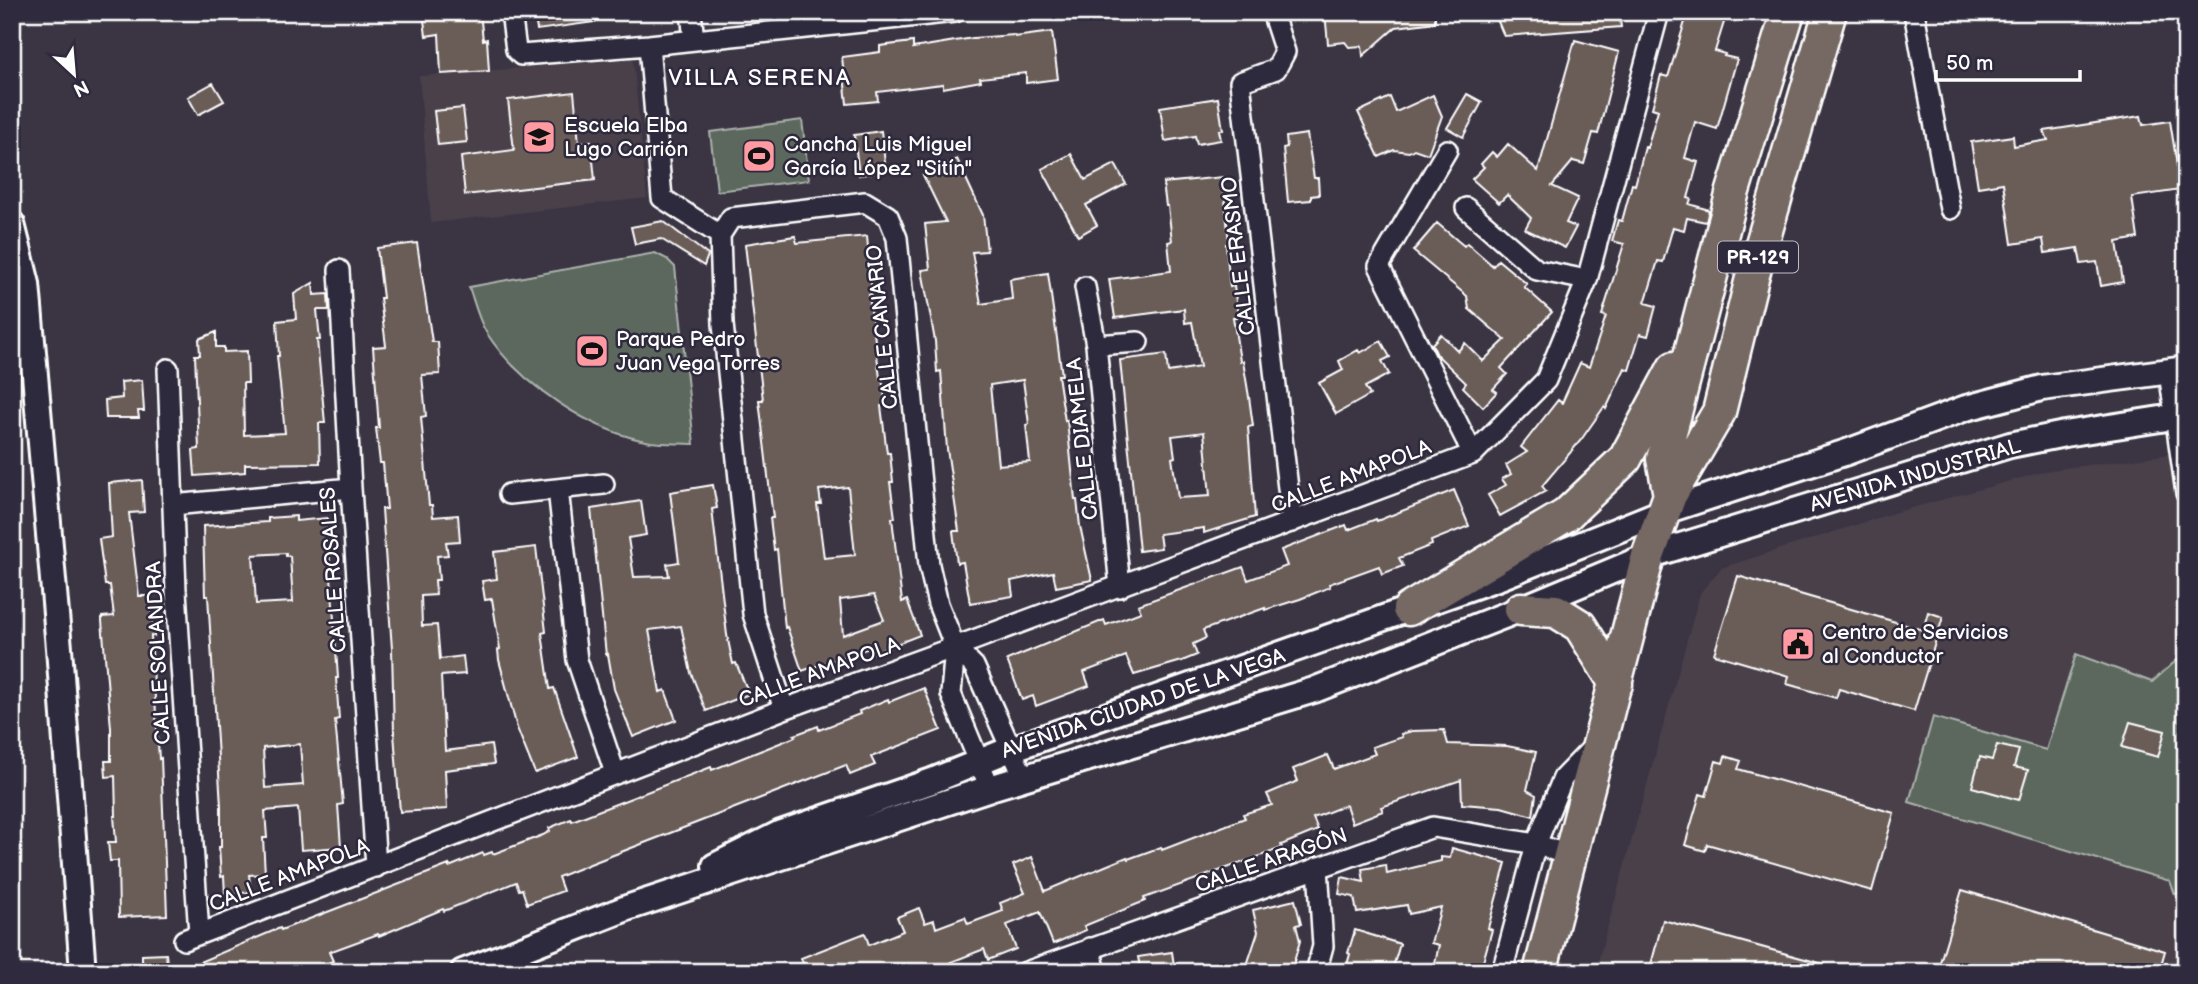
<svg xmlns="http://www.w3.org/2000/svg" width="2198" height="984" font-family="'Balsamiq Sans',sans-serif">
<rect width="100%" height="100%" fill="#3b3443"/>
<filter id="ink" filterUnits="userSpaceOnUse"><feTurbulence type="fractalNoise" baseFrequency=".0143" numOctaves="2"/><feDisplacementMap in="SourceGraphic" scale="14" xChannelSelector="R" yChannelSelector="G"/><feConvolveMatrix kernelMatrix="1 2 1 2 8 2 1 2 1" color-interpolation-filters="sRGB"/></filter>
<g filter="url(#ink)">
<path fill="#49404a" d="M633 59 647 198 431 223 419 76Z
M2186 452V972H1595L1700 593 1721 568 1893 513 2050 470Z"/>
<path fill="#5b685d" stroke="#adb4ae" stroke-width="2" d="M802 120 809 180 717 191 710 132Z
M655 253 667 259 675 267 694 444C680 443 665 444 651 442 591 432 518 383 486 332 478 319 474 301 469 287Z
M2186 652V892L2175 894 2170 881 1909 802 1933 717 2046 750 2076 654 2152 682Z"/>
<path fill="#6a5d59" stroke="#fff" stroke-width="2" fill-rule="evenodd" d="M423 12H480L483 40 487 39 489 71 441 74 439 34 426 36Z
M534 12H594L595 22 537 30Z
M1325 12H1435V22L1396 27 1363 56 1362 46 1349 47 1345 42 1328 44Z
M1494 12H1619L1621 27 1504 36Z
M1688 12H1713L1726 16 1715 51 1725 54 1724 56 1737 59 1717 129 1695 122 1685 158 1698 162 1688 198 1691 199 1689 204 1709 210 1706 222 1687 218 1684 230 1673 227 1663 262 1658 261 1645 303 1656 306 1648 336 1640 334 1629 370 1625 368 1606 409 1604 407 1581 440 1542 486 1546 491 1500 516 1488 495 1506 485 1502 479 1511 474 1506 465 1527 452 1521 447 1558 400 1562 403 1580 363 1589 367 1606 316 1602 315 1624 244 1612 241 1618 220 1622 221 1632 184 1635 185 1645 147 1647 148 1658 110 1652 108 1661 75 1668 77Z
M1052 32 1058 79 1026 83V73L980 78 981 81 943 88V84L877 92 878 101 847 104 842 57 880 52V46L913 42V48L973 38 1014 35 1015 37Z
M1575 40 1619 52 1598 134 1593 133 1584 164 1573 161 1552 186 1578 198 1566 223 1576 227 1565 248 1525 229 1531 218 1507 195 1499 203 1472 179 1484 167 1481 164 1492 152 1497 157 1508 144 1538 171Z
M213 83 224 101 198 115 188 97Z
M574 92 579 143 591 141 595 180 465 195 461 157 514 150 508 100Z
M1467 94 1482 102 1463 137 1447 128Z
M1433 95 1442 116 1428 154 1414 149 1409 152 1394 150 1379 157 1358 112 1390 97 1396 112Z
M1218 98 1223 130H1219L1221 140 1197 144 1195 136 1165 141 1160 107Z
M463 108 467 142 438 145 434 111Z
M2141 116 2143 125 2170 121 2181 190 2132 197 2138 238 2117 242 2123 282 2101 286 2097 262 2081 264 2078 248 2045 253 2043 239 2012 244 2003 183 1978 187 1971 142 2013 136 2014 146 2048 140 2044 131Z
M881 131 886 171 859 175 854 135Z
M1307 134 1314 178H1318L1319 195 1311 196V200L1288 202 1283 148 1287 147 1286 137Z
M1071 154 1085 180 1115 164 1126 184 1086 205 1097 225 1078 236 1042 169Z
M957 159 983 215 987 251 972 252 981 304 1012 299 1010 279 1048 273 1062 375H1058L1065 421 1067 420 1075 500H1077L1080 526 1092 580 1056 587 1053 572 1011 581 1013 596 970 603 963 562 957 563 953 531H959L947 449 941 371 937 372 935 341 922 270 930 269 925 224 946 222 923 175ZM1023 380 1029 424 1026 425 1030 462 998 465 990 385Z
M1223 177 1229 244H1226L1230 287 1234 286 1238 317H1233L1240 361H1243L1249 397 1253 426 1248 427 1255 517 1204 533V528L1159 534 1161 548 1139 551 1120 360 1166 354 1168 372 1200 367 1192 322 1185 323 1184 309 1115 318 1109 279 1171 271 1168 242 1172 241 1168 206H1166L1163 183ZM1204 432 1210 496 1178 498 1172 458 1175 457 1172 436Z
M663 221 708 255 704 266 661 239 635 244 631 227Z
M1437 223 1464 246 1467 243 1493 266 1498 260 1527 284 1524 287 1552 312 1501 368 1507 374 1493 389 1497 392 1483 407 1463 387 1466 383 1437 355 1432 344 1441 334 1458 351 1465 343 1483 361 1505 340 1469 309 1467 296 1413 251Z
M795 236 797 243 867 236 872 294 869 295 880 378H882L886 405 881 406 887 453H890L893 482H890L895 518H892L902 602 907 600 920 635 871 654 869 648 802 671 787 627 785 628 777 549 774 550 770 518H773L759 400H763L745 244ZM848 487 855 555 824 558 817 504H821L819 490ZM874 595 884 620 843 635 840 600Z
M417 243 432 342H438L440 374 422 375 426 416 421 417 429 505H432L433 517 458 515 460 541 446 542 448 555 437 556 439 580H435L436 595 421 596 422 626 437 625 440 659 463 656 465 674 441 676 445 751 491 745 494 764 445 770 447 809 400 812 394 733 392 649 382 509H387L383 463H380L376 428H379L373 347 386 346 380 298H383L377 248Z
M313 283 314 295 328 294 329 310H317L320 340H317L325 423H319L320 463 245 464V472L195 476 193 450 199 449 195 355H200L199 339 216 332V347H224V352L247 351 248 383H243L244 435 285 433 277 356H279L277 321 296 319 294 294Z
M1381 341 1390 357 1382 361 1389 374 1365 387 1370 395 1336 414 1319 383 1343 370 1339 361 1358 350 1360 353Z
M142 380 144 411H138L139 418H106L105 400 122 398 121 382Z
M142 480 144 512 129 513 139 596H151L154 636H151L159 759 161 758 167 915 119 917 118 861H110L108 842H116L114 816H116L115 776 106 777 105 761H111V728L102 621V617L114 616 110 585H105L99 539 112 537 109 483Z
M713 485 717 508 712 509 727 635 733 664 736 663 749 694 706 711 691 673 681 626 649 630 660 692 665 690 676 720 633 737 614 689 608 654 606 655 591 509 641 501 646 535 628 538 634 577 669 576 667 564 679 562 670 492Z
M1454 490 1469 526 1431 541 1432 545 1399 558 1403 566 1382 574 1379 566 1329 584 1330 587 1300 599 1265 610V608L1203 630 1206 638 1193 644 1197 655 1182 661 1134 675 1126 656 1084 672 1089 686 1036 706 1033 696 1022 700 1007 660 1104 620 1106 625 1141 612 1138 605 1243 567 1248 580 1287 566 1281 550 1346 525 1348 530 1376 519 1377 521Z
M296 516V521L327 518 338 678H336L339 719 335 720 343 804 338 805 341 847 301 850 298 808 265 811 267 838H263L265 874 249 875 251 892 225 895 224 876 221 877 219 847H221V806L208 596H205L203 526 268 522V518ZM286 553V556H290L293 602 256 604 253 555ZM300 744 303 785 265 788 263 748Z
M536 547 546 632 542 633 550 689 554 688 578 757 535 773 517 728 499 660 498 650 500 649 492 599 485 600 482 581 497 579 494 552Z
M1738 576 1923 630 1928 612 1943 617 1914 711 1839 689 1836 698 1787 684 1789 676 1714 654Z
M924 688 941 730 871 757 875 765 850 775 846 765 590 864 558 877 563 891 527 904 522 889 519 890 516 882 444 911 443 909 379 936 378 934 329 952 333 961 306 972H176L280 928 281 930 449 865V867L483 853 484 855 492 852 493 854 543 835 550 831 549 828 571 819 572 821 711 767 712 770 795 737 794 735 818 726 819 730 860 714 859 711 888 699 889 702Z
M2130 722 2165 731 2158 757 2122 747Z
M1444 730 1448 744 1507 746 1536 752 1527 790 1536 795 1533 816 1501 807 1462 804 1461 780 1381 807 1383 811 1352 823 1346 805 1313 818 1318 830 1281 845 1282 848 1144 898 1145 901 1084 926 1086 930 1053 944 1040 912 1007 925 1016 949 988 960 984 949 951 962 954 972H806L801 958 865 933 869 945 903 931 897 917 919 908 925 923 934 920 936 928 965 917 968 924 1003 911 1000 903 1025 893 1013 865 1032 857 1045 891 1127 857 1128 859 1161 847 1162 850 1245 818 1243 814 1272 805 1267 794 1298 781 1293 769 1328 755 1334 769 1375 754 1372 747 1402 737 1401 734 1412 731Z
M1997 745 2019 750 2014 767 2028 770 2019 800 1972 787 1980 757 1992 760Z
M1725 756 1741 761 1738 769 1894 813 1872 891 1707 844 1705 851 1685 845 1700 794 1706 796 1716 761 1723 763Z
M1452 848 1506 863 1488 928 1492 930 1480 972H1433L1439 945 1431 943 1441 907 1409 914 1407 905 1357 913 1354 897 1339 894 1342 877 1364 882 1362 869 1386 865 1387 874 1441 861V857L1450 858Z
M1962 890 2165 951 2159 972H1937Z
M1295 900 1301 924 1296 925 1300 941 1291 972H1259L1246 968 1258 932 1253 910Z
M1663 920 1834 967 1833 972H1649Z
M1355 930 1400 944 1393 967 1386 965 1384 972H1345L1350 954 1348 953Z
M1172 952 1175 972H1141L1138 957Z
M166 954 168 972H142V955Z"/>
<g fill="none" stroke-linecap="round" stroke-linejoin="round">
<defs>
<path id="minor" d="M511 12 516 50 521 55 649 45 955 12
M691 12 694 40
M1272 12 1285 52 1276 69 1240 82 1292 522
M1914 12 1950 209
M649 45 662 198 720 235
M1447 150 1379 266 1473 454
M1466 208 1537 270 1587 280
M339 270 351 488 376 867
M1085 287 1096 345 1120 587
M1096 345 1138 342
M168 369 176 591 199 934
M2169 372 2186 493
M558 489 577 660 615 773
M509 494 604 484
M173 505 351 488
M955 647 951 694 990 788
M784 709 753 614 723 324 720 235 731 218 865 202 888 216 897 238 929 565 938 604 955 647 974 666 1024 778
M184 940 784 709 955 647 1473 454 1546 380 1587 280 1659 12
M1090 948 1096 972
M1026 972 1433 827 1536 844 1570 856
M1316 972 1323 946 1318 867
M1502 972 1536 844 1563 778 1596 744"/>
<path id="tertiary" d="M12 224 27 284 59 648 83 972
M715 866 781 833 932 781 1011 749 1497 578 1665 511 1847 452 1966 408 2042 388 2186 369
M463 972 627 908 990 788 1314 690 1521 609 1648 556 2010 445 2065 434 2186 415"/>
<path id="primary" d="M1670 495 1663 459 1733 191 1788 12
M1409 609 1566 515 1625 459 1674 368
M1521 609 1556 611 1580 626 1616 684
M1540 972 1648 556 1670 495 1719 412 1752 278 1830 12"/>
</defs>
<use href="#minor" stroke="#fff" stroke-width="24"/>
<use href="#tertiary" stroke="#fff" stroke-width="30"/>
<use href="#primary" stroke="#fff" stroke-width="37"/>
<use href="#minor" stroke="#2f2a3d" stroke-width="19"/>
<use href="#tertiary" stroke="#2f2a3d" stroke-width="24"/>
<use href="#primary" stroke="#766964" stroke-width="32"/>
</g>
</g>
<defs>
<symbol id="school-square" viewBox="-11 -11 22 22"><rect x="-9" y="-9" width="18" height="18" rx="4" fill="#ff9aa2" stroke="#2f2a3d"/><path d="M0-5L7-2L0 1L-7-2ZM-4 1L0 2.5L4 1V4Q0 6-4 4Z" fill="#111"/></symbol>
<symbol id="stadium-square" viewBox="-11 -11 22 22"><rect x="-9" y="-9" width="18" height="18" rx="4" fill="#ff9aa2" stroke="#2f2a3d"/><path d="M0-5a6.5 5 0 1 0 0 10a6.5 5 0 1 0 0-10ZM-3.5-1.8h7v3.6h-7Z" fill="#111"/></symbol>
<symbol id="civic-square" viewBox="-11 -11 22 22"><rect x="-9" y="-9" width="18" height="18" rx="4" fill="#ff9aa2" stroke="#2f2a3d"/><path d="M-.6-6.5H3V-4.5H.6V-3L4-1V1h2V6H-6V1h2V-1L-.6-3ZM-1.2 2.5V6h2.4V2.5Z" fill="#111"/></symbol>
</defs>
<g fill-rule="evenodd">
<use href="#school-square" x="520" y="118" width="38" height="38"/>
<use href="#stadium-square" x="740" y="137" width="38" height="38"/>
<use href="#stadium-square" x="573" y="332" width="38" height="38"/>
<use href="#civic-square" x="1779" y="625" width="38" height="38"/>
</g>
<g text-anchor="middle" stroke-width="5" stroke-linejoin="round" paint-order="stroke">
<rect fill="#2f2a3d" stroke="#c1bfc5" stroke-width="2" x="1718" y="241.5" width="80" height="31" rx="5"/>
<g font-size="19" font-weight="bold" fill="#fff">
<text x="1758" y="264">PR-129</text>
</g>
<g font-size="21" fill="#fff" stroke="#2f2a3d" text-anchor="start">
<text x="564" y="132">Escuela Elba<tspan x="564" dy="24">Lugo Carrión</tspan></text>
<text x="784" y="151">Cancha Luis Miguel<tspan x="784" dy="24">García López "Sitín"</tspan></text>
<text x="616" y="346">Parque Pedro<tspan x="616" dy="24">Juan Vega Torres</tspan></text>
<text x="1822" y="639">Centro de Servicios<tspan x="1822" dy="24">al Conductor</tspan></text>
</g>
<g font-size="21" fill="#fff" stroke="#2f2a3d">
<text transform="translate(1238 256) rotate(-97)" y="7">CALLE ERASMO</text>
<text transform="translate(882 327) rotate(-96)" y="7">CALLE CANARIO</text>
<text transform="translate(1082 439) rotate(-96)" y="7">CALLE DIAMELA</text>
<text transform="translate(1915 475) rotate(-16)" y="7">AVENIDA INDUSTRIAL</text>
<text transform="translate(1351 476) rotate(-21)" y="7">CALLE AMAPOLA</text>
<text transform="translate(333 570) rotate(-94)" y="7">CALLE ROSALES</text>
<text transform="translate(158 653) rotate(-93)" y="7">CALLE SOLANDRA</text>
<text transform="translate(819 672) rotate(-20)" y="7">CALLE AMAPOLA</text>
<text transform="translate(1143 703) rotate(-19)" y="7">AVENIDA CIUDAD DE LA VEGA</text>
<text transform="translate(1271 860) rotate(-19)" y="7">CALLE ARAGÓN</text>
<text transform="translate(289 875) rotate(-21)" y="7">CALLE AMAPOLA</text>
</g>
<g font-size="23" letter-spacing="2" fill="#fff" stroke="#2f2a3d">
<text x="760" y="85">VILLA SERENA</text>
</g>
</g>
<rect width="2198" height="984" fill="none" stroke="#2f2a3d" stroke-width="42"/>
<rect x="21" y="21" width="2156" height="942" fill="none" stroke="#fff" stroke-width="2.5" filter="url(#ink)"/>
<g transform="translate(74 74) rotate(154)" stroke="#2f2a3d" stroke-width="5" paint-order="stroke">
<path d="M0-5L12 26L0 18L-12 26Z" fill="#ffffff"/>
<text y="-10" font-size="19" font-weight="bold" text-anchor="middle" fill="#ffffff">N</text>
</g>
<path d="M1936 70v10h144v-10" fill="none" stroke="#ffffff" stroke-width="3.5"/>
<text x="1946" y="70" font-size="21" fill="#ffffff" stroke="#2f2a3d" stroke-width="5" paint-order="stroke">50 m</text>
</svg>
